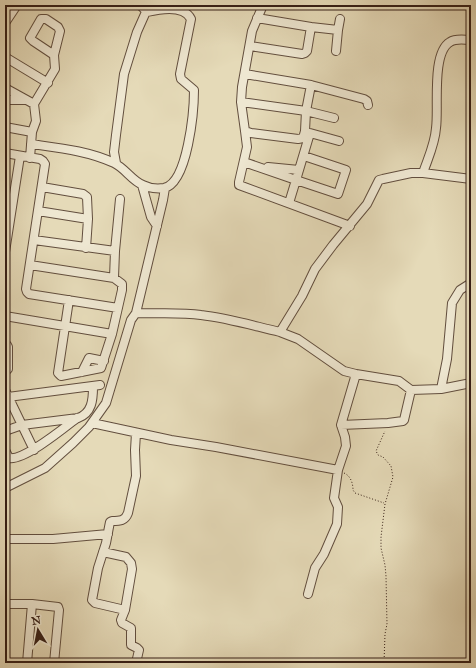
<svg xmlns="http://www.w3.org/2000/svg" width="476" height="668" font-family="'IM FELL Great Primer',serif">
<rect width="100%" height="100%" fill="#e5dab8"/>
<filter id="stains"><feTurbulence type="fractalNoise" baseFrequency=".005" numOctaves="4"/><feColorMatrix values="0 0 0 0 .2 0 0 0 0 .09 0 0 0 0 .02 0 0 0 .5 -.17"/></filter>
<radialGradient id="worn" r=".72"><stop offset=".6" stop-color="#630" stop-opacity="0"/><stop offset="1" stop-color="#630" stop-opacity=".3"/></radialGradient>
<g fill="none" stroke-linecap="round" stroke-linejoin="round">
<defs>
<path id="minor" d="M257 18 311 27 338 30 340 19
M5 23 17 5
M250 46 302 54 305 53 307 51 311 27
M336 51 338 30
M5 57 48 83
M245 74 311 85 306 111 305 131 303 138 298 139 251 133 245 131 241 102 242 87 252 31 263 5
M311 85 364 99 367 101 368 105
M5 88 34 104
M5 100H26
M241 102 306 111 334 118
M5 127 32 132
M245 131 247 147 239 182V185L350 226
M31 144C59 148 89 151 114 163 125 168 132 181 143 185 149 188 158 189 164 188 188 183 194 110 194 90L181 79 180 74 191 19C184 5 160 9 147 12
M5 153 40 159 43 161 45 164 26 289 27 292 29 294 118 308
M304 156 346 170 338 194 296 180 310 133 339 141
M30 158 32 132 36 121 34 104 55 69 54 55 60 31 58 27 46 19H41L30 38 33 41 54 55
M244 162 296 180 289 203
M116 163 114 152 116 135 124 74 137 32 145 14 147 12 140 5
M268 167 299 170
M423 173 471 179
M142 185 151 217 157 226
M42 187 83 194 87 197 88 219 86 248
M38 211 88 219
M34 240 115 251
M5 252 20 156
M30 265 114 278 122 284V290L112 334 101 368 61 376 58 373 69 300
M114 278 115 251 120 199
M136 313 163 200 165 188
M5 316 112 334
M280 332 298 339 344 371 356 374 399 381 411 390 441 389 471 383
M5 344 7 345 8 347V369L5 372
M82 372 89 358 104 361
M441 389 447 359 452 303 460 290 471 283
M5 390 34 450
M8 397 100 385
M92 423 171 440 216 447 338 470
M341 425 388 423 403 421 404 420 411 390
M5 431 22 425 78 418C92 413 93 400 93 387
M5 450 9 458C24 461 64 428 77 418
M5 488 45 468 73 443 89 427 106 403 131 320 136 313C158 314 180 312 201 315 228 318 254 326 280 332L302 296 315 269 333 245 367 204 379 180 383 179 411 173H423C428 158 435 144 436 128 439 109 431 53 450 42 456 38 464 40 471 40
M5 539H53L108 534
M103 552 126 557 131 563 132 569 125 610
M308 594 315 568 324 554 337 524 338 507 334 498 338 470 346 446 345 437 341 425 356 374
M5 604H32L58 607 59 610 54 663
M27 663 32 604
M136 663 139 650 137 648 131 645V628L122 623 121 620 125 610 95 603 92 600 98 568 106 543 109 527 110 522 112 521C120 521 125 521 128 513L136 476 135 450 136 433"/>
</defs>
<use href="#minor" stroke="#624e3e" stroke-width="10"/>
<path stroke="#361f16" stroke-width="1" stroke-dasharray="1 2" stroke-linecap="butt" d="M344 473C351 476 353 484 353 490L355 493 384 503
M384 663 385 634 387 624 386 576 385 565 381 548V537L385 504 393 477 391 466 383 457 378 455 376 451 385 431"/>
<use href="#minor" stroke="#eee7d1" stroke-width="8"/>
</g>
<rect width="476" height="668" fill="none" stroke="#e5dab8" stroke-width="20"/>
<rect x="6" y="6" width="464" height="656" fill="none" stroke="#361f16" stroke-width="2"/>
<rect x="10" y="10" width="456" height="648" fill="none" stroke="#361f16"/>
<g transform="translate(38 630) rotate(350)" stroke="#eee7d1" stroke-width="3" paint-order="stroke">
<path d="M0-3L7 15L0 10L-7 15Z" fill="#361f16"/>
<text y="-6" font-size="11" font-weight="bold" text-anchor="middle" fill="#361f16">N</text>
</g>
<rect width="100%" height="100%" filter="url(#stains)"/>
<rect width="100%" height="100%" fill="url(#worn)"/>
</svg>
